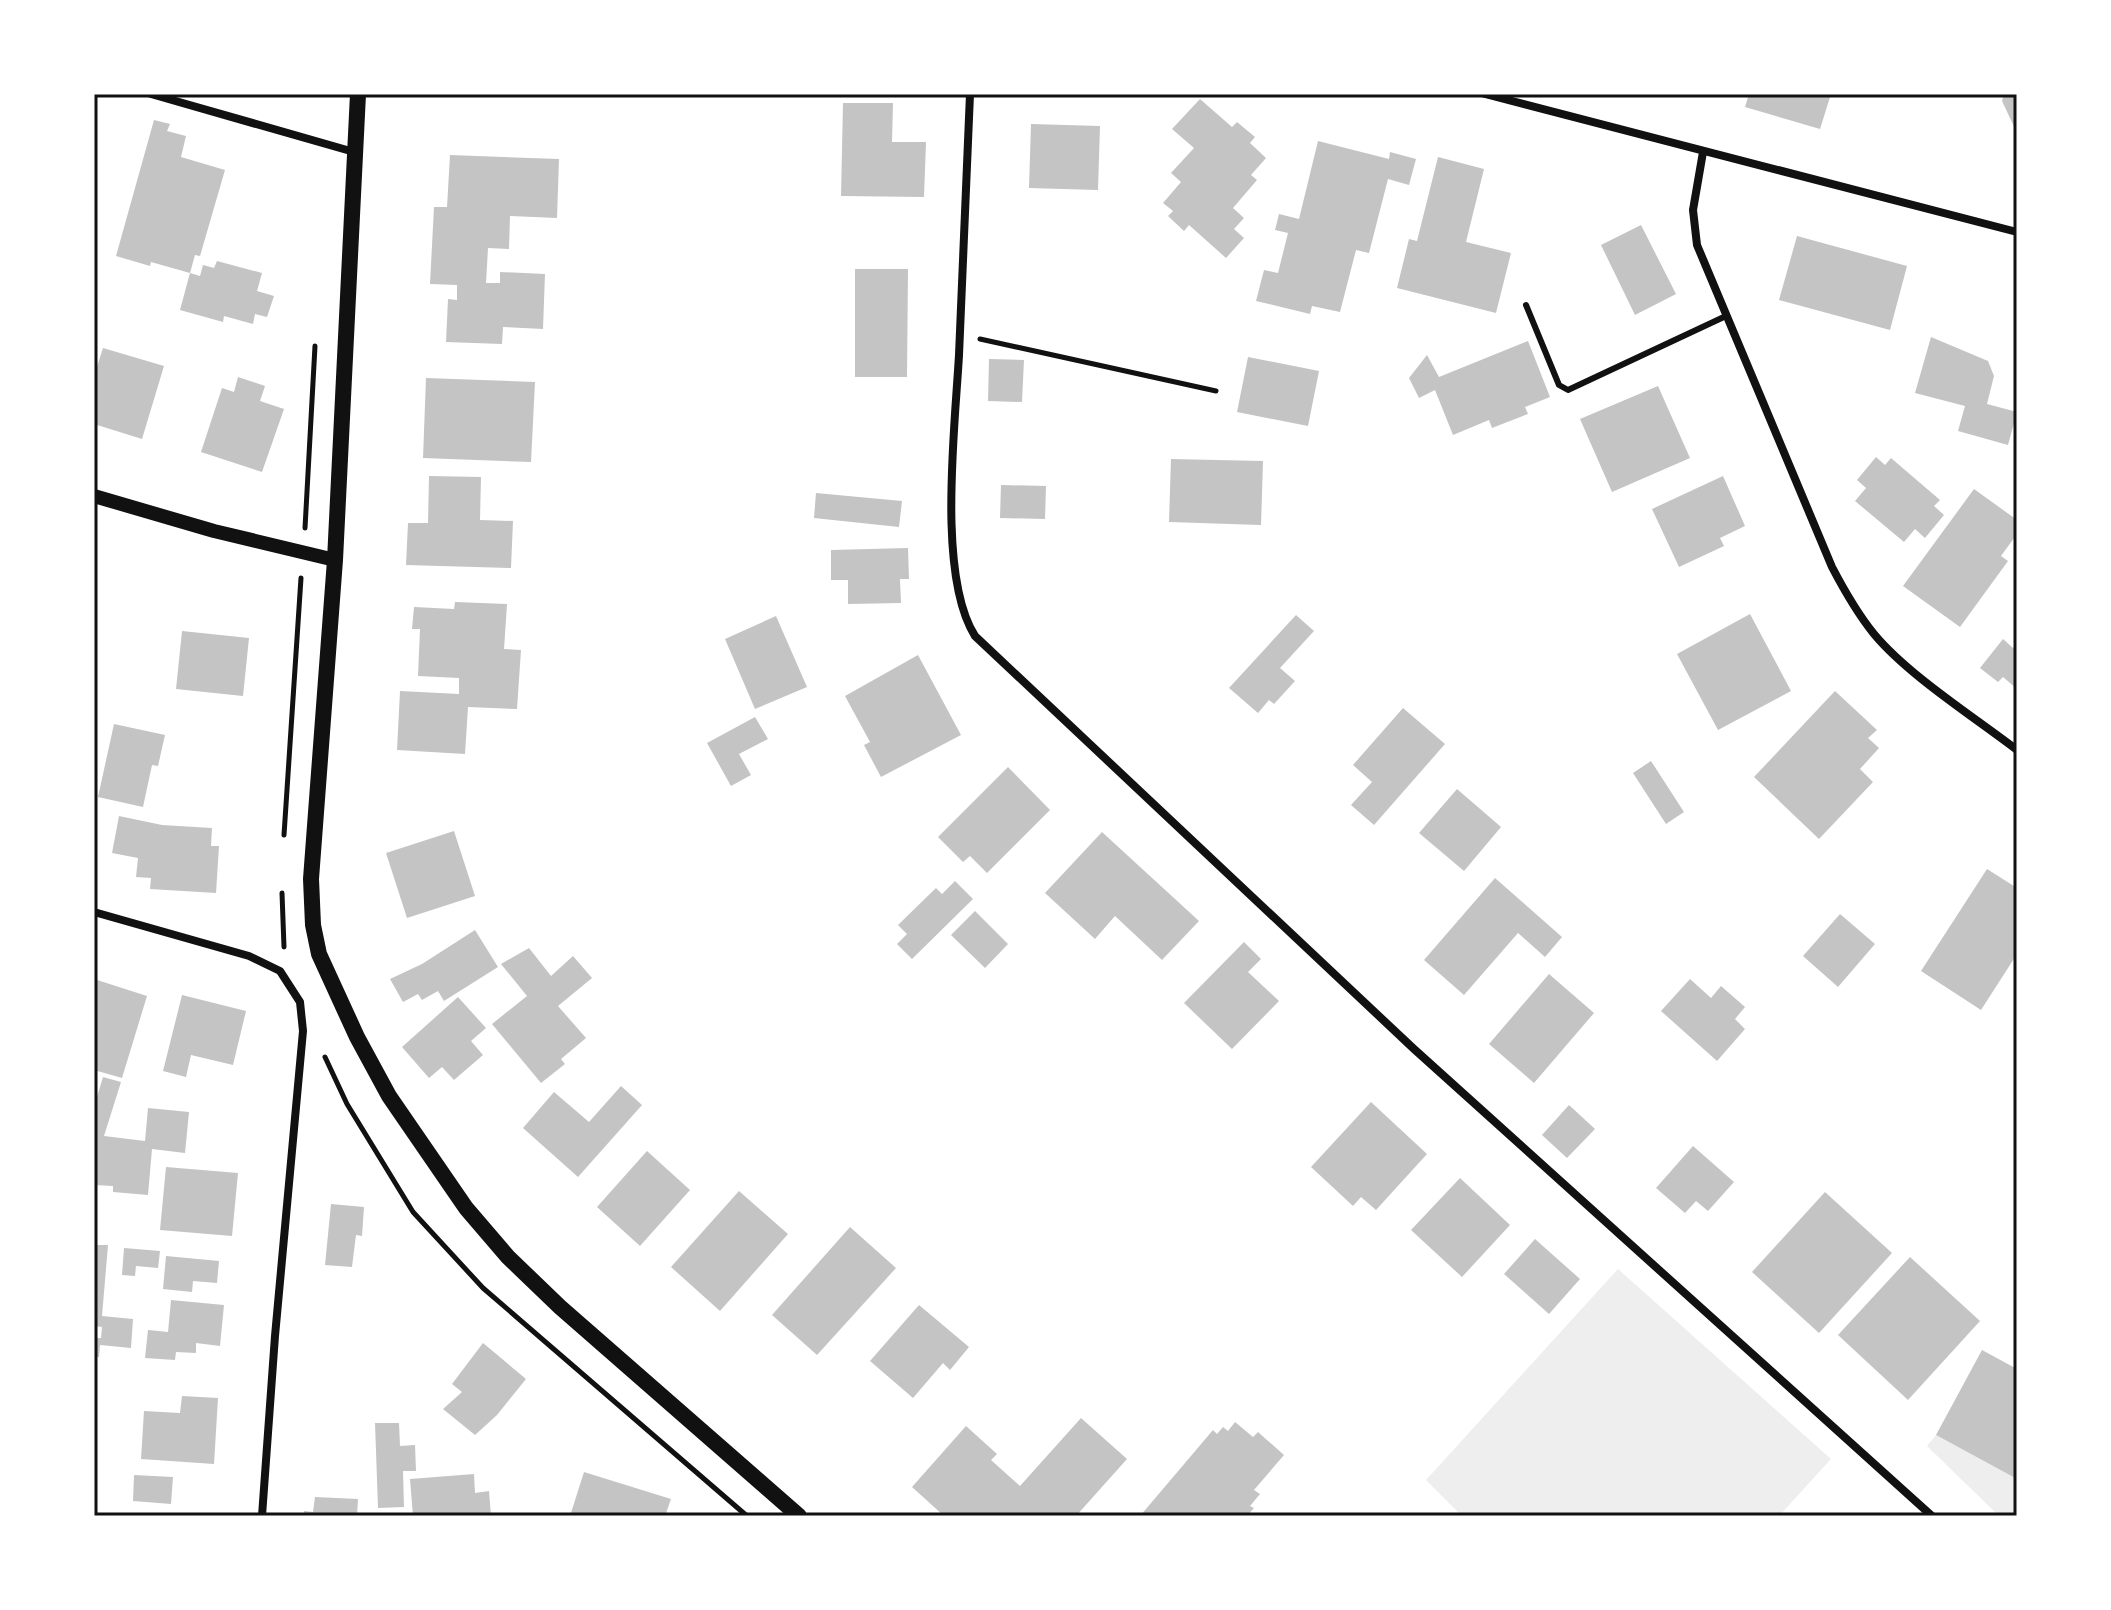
<svg xmlns="http://www.w3.org/2000/svg" width="2111" height="1610" font-family="'Archivo Narrow',sans-serif">
<rect width="100%" height="100%" fill="#fff"/>
<path fill="#eee" d="M1618 1269 1831 1459 1779 1516H1462L1426 1480Z
M1936 1435 2017 1479V1516H1999L1927 1446Z"/>
<path fill="#c4c4c4" d="M1749 94H1831L1820 129 1745 107Z
M2004 94H2017V133L2002 101Z
M1200 99 1232 127 1237 122 1255 137 1250 143 1266 158 1251 175 1257 180 1233 208 1244 218 1234 229 1244 238 1226 258 1189 225 1184 231 1168 216 1173 211 1163 203 1181 182 1171 173 1194 148 1172 129Z
M843 103H893L892 142H926L924 197 841 196Z
M154 120 170 124 167 131 186 136 181 157 225 170 200 256 195 255 190 273 151 262 150 266 116 256Z
M1031 124 1100 126 1098 190 1029 188Z
M1318 141 1389 159 1390 152 1416 159 1409 185 1388 179 1369 253 1356 250 1340 312 1312 306 1310 314 1256 301 1264 270 1278 273 1288 233 1275 230 1279 214 1299 219Z
M450 155 559 159 557 218 510 216 509 249 488 248 486 283H500V272L545 274 543 329 503 327 502 344 446 342 448 299 457 300V285L430 284 434 207H447Z
M1438 157 1484 169 1466 242 1511 253 1496 313 1397 288 1409 239 1417 241Z
M1641 225 1676 294 1635 315 1601 245Z
M1797 236 1907 266 1890 330 1779 300Z
M217 261 262 273 257 291 274 296 267 317 255 314 253 324 224 316 223 322 180 310 190 273 200 276 203 265 214 268Z
M855 269H908L907 377H855Z
M1931 337 1988 361 1994 376 1987 404 2017 412 2008 445 1958 431 1965 406 1915 393Z
M1528 341 1550 397 1525 407 1528 414 1492 428 1489 420 1453 435 1435 390 1419 398 1409 378 1427 355 1439 377Z
M103 348 164 366 142 439 94 424V376Z
M1248 357 1319 371 1308 426 1237 412Z
M989 359 1024 360 1022 402 988 401Z
M238 377 265 386 260 401 284 409 262 472 201 452 222 388 234 392Z
M426 378 535 382 531 462 423 458Z
M1658 386 1690 458 1612 492 1580 419Z
M1876 457 1885 465 1891 458 1940 500 1934 506 1944 515 1925 538 1915 529 1904 542 1855 501 1866 488 1857 480Z
M1171 459 1263 461 1261 525 1169 522Z
M429 476 481 477 480 520 513 521 511 568 406 565 408 523H428Z
M1723 476 1745 526 1720 538 1724 546 1679 567 1652 509Z
M1001 485 1046 486 1045 519 1000 518Z
M1974 489 2017 520V534L2001 556 2008 561 1960 627 1903 586Z
M816 493 902 501 899 527 814 518Z
M908 548 909 579H900L901 603 848 604V580H831V550Z
M455 602 507 604 504 649 521 650 517 709 468 707 465 754 397 750 400 691 459 694V678L418 676 420 629H412L414 607 454 609Z
M1750 614 1791 691 1718 730 1677 654Z
M1296 615 1314 631 1280 668 1295 681 1274 704 1269 700 1258 713 1229 688Z
M776 616 807 687 755 709 725 639Z
M182 631 249 638 243 696 176 689Z
M2003 639 2013 648 2017 643V689L2003 677 1998 682 1980 668Z
M918 655 961 735 881 777 864 745 870 742 845 696Z
M1835 691 1877 730 1868 738 1879 748 1860 769 1873 782 1819 839 1754 777Z
M1403 708 1445 744 1374 825 1351 805 1372 782 1353 765Z
M755 717 768 739 739 754 751 775 731 786 707 743Z
M114 724 165 735 158 766 152 765 143 807 98 797Z
M1651 761 1684 812 1666 824 1633 773Z
M1008 767 1050 810 987 873 970 856 963 862 938 837Z
M1457 789 1501 827 1464 871 1419 833Z
M119 816 162 825 212 828 211 846H219L216 893 150 889 151 878 136 877 138 858 112 853Z
M454 831 475 896 407 918 386 853Z
M1102 832 1199 921 1162 960 1115 916 1095 939 1045 893Z
M1987 869 2017 888V954L1981 1010 1921 971Z
M1495 878 1562 937 1545 957 1518 933 1464 995 1424 960Z
M955 881 973 899 912 959 897 944 907 934 898 925 936 888 942 894Z
M975 911 1008 944 985 968 951 935Z
M1840 914 1875 944 1838 987 1803 956Z
M475 930 498 967 444 1001 438 991 422 1000 418 994 403 1002 390 979 422 964Z
M1244 942 1261 959 1248 972 1279 1001 1232 1049 1184 1003Z
M529 948 551 976 573 956 592 978 558 1006 586 1038 561 1059 565 1064 541 1083 492 1024 527 996 501 964Z
M1549 974 1594 1013 1534 1083 1489 1044Z
M94 979 147 996 122 1078 94 1070Z
M1690 979 1711 998 1721 986 1745 1007 1735 1019 1745 1029 1717 1061 1661 1011Z
M182 995 246 1011 233 1065 191 1055 186 1077 163 1071Z
M458 997 486 1028 471 1041 483 1055 454 1080 442 1067 429 1078 402 1047Z
M103 1077 121 1082 104 1136 145 1141 148 1108 189 1112 185 1153 152 1149 148 1195 113 1192V1186L94 1185 97 1136 94 1135V1107Z
M621 1086 642 1105 578 1177 523 1128 554 1092 589 1122Z
M1371 1102 1427 1154 1376 1210 1361 1197 1353 1206 1311 1167Z
M1569 1105 1595 1129 1567 1158 1542 1135Z
M1693 1146 1734 1182 1708 1211 1696 1201 1685 1213 1656 1188Z
M647 1151 690 1190 640 1246 597 1207Z
M166 1167 238 1173 232 1236 160 1230Z
M1460 1178 1510 1225 1462 1277 1411 1230Z
M739 1191 788 1234 720 1311 671 1267Z
M1825 1192 1892 1253 1819 1333 1752 1272Z
M331 1204 364 1207 362 1236 356 1235 352 1267 325 1265Z
M850 1227 896 1268 817 1355 772 1315Z
M1535 1239 1580 1279 1549 1314 1504 1274Z
M94 1245H108L102 1316 133 1319 131 1348 100 1345 99 1357H94V1338H101L102 1327 94 1326Z
M124 1248 160 1251 158 1268 136 1266 135 1276 122 1275Z
M166 1256 219 1261 217 1283 193 1281 192 1292 163 1289Z
M1910 1257 1980 1321 1908 1400 1838 1335Z
M171 1300 224 1305 220 1346 196 1343V1353L176 1352 175 1360 145 1358 148 1330 168 1332Z
M919 1305 969 1347 950 1370 943 1363 913 1398 870 1361Z
M483 1343 526 1379 497 1415 475 1435 443 1409 462 1392 452 1384Z
M1982 1350 2017 1369V1479L1936 1435Z
M182 1396 218 1398 214 1464 141 1459 144 1411 180 1413Z
M1081 1418 1127 1459 1076 1516H944L912 1487 966 1426 997 1454 991 1460 1020 1486Z
M1235 1422 1253 1437 1258 1432 1284 1455 1254 1490 1260 1494 1250 1506 1254 1508 1247 1516H1140L1213 1430 1217 1434 1223 1427 1228 1431Z
M375 1423H399L400 1446 415 1445 416 1471H403L404 1507 378 1508Z
M584 1472 671 1499 665 1516H570Z
M474 1474 475 1493 489 1491 491 1516H413L410 1479Z
M134 1475 173 1477 171 1504 133 1501Z
M315 1497 358 1499 357 1516H304V1511L313 1512Z"/>
<g fill="none" stroke-linecap="round" stroke-linejoin="round">
<path stroke="#111" stroke-width="5" d="M980 339 1216 391
M305 528 315 346
M284 835 301 578
M282 893 284 947
M325 1057 347 1104 413 1212 483 1288 747 1516"/>
<path stroke="#111" stroke-width="6" d="M1526 305 1559 385 1568 390 1726 316"/>
<path stroke="#111" stroke-width="8" d="M151 94 354 152
M970 94C966 181 962 268 959 355 955 427 937 576 975 636L1414 1049 1932 1516
M1485 94 2017 232
M1703 152 1693 210 1697 245 1832 567C1844 590 1857 613 1874 634 1908 675 1974 717 2017 750
M94 912 249 956 280 971 300 1002 303 1031 275 1336 262 1516"/>
<path stroke="#111" stroke-width="14" d="M94 496 214 531 335 560"/>
<path stroke="#111" stroke-width="16" d="M358 94 335 560 311 879 313 925 319 954 357 1037 389 1096 466 1208 508 1257 560 1307 799 1516"/>
</g>
<rect width="2111" height="1610" fill="none" stroke="#ffffff" stroke-width="192"/>
<rect x="96" y="96" width="1919" height="1418" fill="none" stroke="#111" stroke-width="3"/>
</svg>
